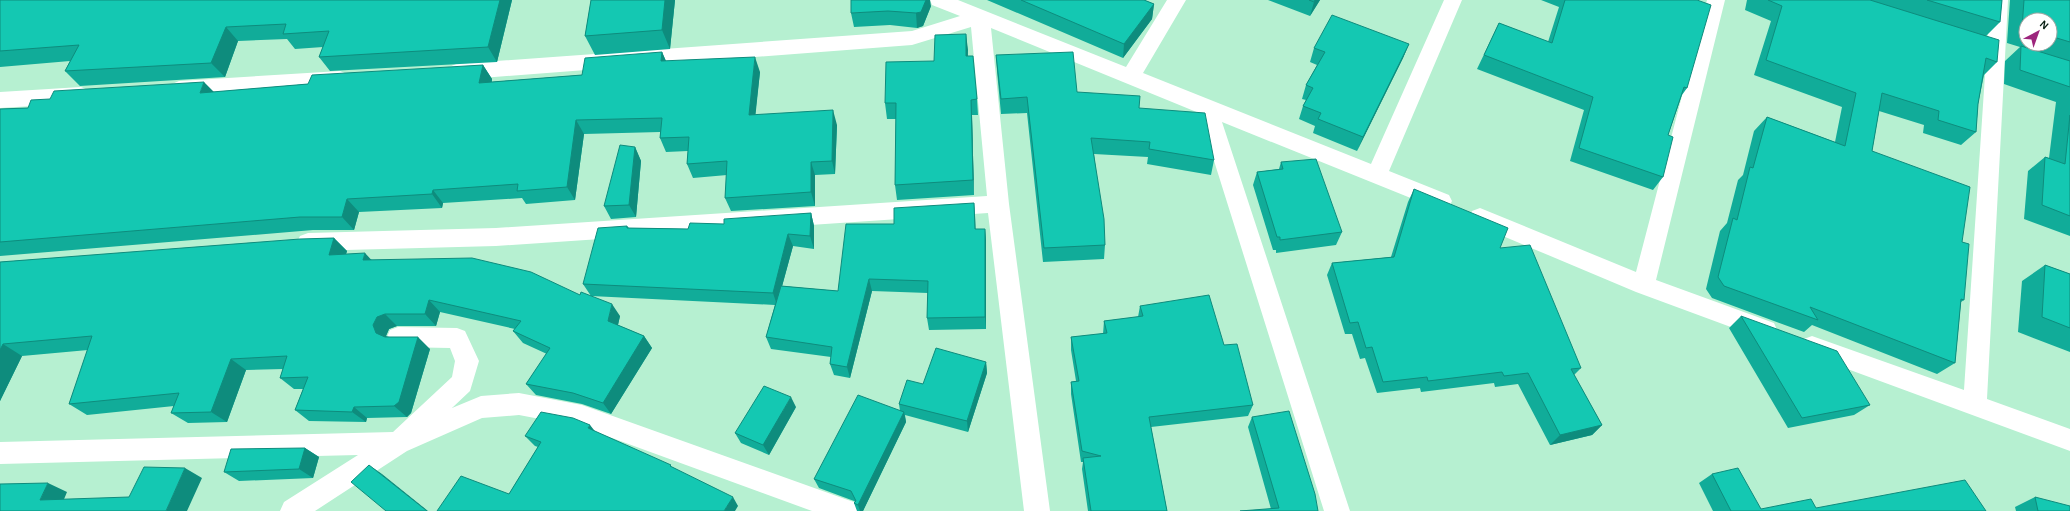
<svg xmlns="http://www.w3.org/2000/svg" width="2070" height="511" font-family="'Alegreya Sans',sans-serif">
<rect width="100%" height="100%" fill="#b6f0d1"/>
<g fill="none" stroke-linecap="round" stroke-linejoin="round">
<path fill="#fff" fill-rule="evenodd" d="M930 0H958L1126 67 1167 0H1186L1143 73 1371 164 1444 0H1462L1389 171 1449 195 1452 201 1449 207 1441 210 1433 207 1222 122 1350 511H1324L1199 113 991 28 1009 204 1050 511H1024L988 213 496 246 308 251 300 248 297 242 300 236 308 233 496 228 987 196 971 27 912 45 456 80 449 77 446 72 449 67 456 64 912 31 960 16 932 5Z
M1707 0H1725L1656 280 1774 323 1777 330 1774 337 1766 340 1636 292 1472 223 1469 217 1472 211 1480 208 1636 272Z
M1990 0H2008L1987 399 2070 429V451L1804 353 1800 346 1804 339 1812 336 1964 390Z
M340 71 347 74 350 79 347 84 340 87 179 97 172 94 169 89 172 84 179 81Z
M81 87 88 90 91 95 88 100 81 103 0 108V92Z
M398 327 457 328 465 331 479 361 470 391 452 408 481 396 519 393 582 405 845 499 854 502 858 511H812L582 427 519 415 482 418 407 451 315 511H280L284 502 358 455 0 464V442L393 432 452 377 455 361 450 348 398 347 390 344 387 337 390 330Z"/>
</g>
<path fill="#11ac99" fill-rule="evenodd" d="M0 0H512L497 62 330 71 319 57 323 47 295 49 287 39 238 41 225 77 80 86 65 71 70 61 0 67Z
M591 0H675L670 49 595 55 585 36Z
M987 0H1144L1154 4 1152 19 1123 58Z
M1268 0H1320L1310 16Z
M1541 0H1697L1687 88 1682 95 1668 135 1663 177 1653 190 1570 161 1584 110 1477 69 1499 23 1548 42 1559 7Z
M1747 0H2002L2000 22 1986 36 1997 62 1984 75 1978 104 1976 132 1961 145 1923 133 1924 125 1879 111 1872 151 1962 242 1964 300 1961 302 1955 363 1937 374 1812 325 1804 332 1712 298 1706 289 1720 231 1727 223 1738 180 1743 175 1754 131 1767 117 1835 142 1842 107 1754 75 1771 21 1745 10Z
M2010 0H2070V236L2024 219 2028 171 2045 157 2049 158 2056 102 2004 84 2005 61 2020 47 2007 43ZM2026 20H2050V44H2026Z
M931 6 923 26 917 28 890 25 854 27 851 13Z
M966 34 968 56 977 99 978 115H972L974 195 897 200 895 185 896 119H887L885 103Z
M1409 44 1403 58 1357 151 1313 133 1315 126 1299 119 1303 106 1306 100 1302 99 1306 85 1317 65 1310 62 1314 48Z
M662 52 666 61 760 72 755 115 837 125 835 174 815 175V206L731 211 725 198 727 175 693 178 687 164 688 151 666 152 660 138V132L584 134 575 200 526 204 522 198 443 203 442 208 359 212 354 230H313L0 256V109L28 108 308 84 483 65 492 79V82L582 75Z
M996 55 1077 92 1139 108 1214 160 1211 175 1147 164 1148 157 1094 154 1105 245 1104 259 1043 262 1027 113 1001 114 997 71Z
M635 147 641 161 636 217 611 219 604 206Z
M1281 162 1342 232 1336 245 1276 253V250H1273L1253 185 1257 172 1279 169Z
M1414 189 1500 248 1581 368 1574 375 1602 425 1592 435 1550 445 1518 384 1495 387 1494 383 1421 392 1420 388 1377 393 1365 358 1360 359 1352 334H1345L1327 275 1332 263 1391 257 1408 202Z
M974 203 975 229H985L986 241V329L929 330 927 318 928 293 872 291 850 378 834 375 830 364 831 357 771 349 766 337 775 305 591 296 583 284 627 226 629 228 688 229 811 213 814 226V249L793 246 782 286 838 291 894 224Z
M334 238 347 251 346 254 620 316 618 325 644 336 652 348 611 414 582 404 536 395 526 384 547 354 523 343 513 331 515 329 440 312 436 326H397L389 329 386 336 430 349 411 413 407 417 367 418 366 422 309 421 295 410 303 389H294L280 378 283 369 246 370 227 422 188 423 171 413 174 406 87 415 69 404 88 350 22 356 0 401V262Z
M2045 265 2070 274V352L2018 332 2022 281Z
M1140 306 1224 345 1253 405 1248 416 1151 427 1167 511H1088L1082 469 1083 462H1081L1071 394V382L1076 381 1071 350V337L1103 334 1104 321 1138 317Z
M1741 316 1870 405 1854 415 1788 428 1729 328Z
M986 362 987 373 968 432 905 415 906 422 863 511H857L854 503 855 502 854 501 819 488 814 479 900 411 899 404 923 384Z
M796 407 769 455 741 443 735 433Z
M1252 417 1318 511 1271 509 1248 427Z
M596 432 674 468 738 506 509 494 538 447 535 446 525 436Z
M305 448 319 457 313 478 239 481 224 472Z
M1712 474 1761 509 1816 508 1986 511H1713L1699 483Z
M2035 497 2070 511H2016L2015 507Z"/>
<path fill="#0e8c7d" d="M500 0H512L497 62 488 47Z
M665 0H675L670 49 662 30Z
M926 0H930L931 6 923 26 917 28 916 13Z
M1315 0H1320L1310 16 1314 2Z
M1154 4 1152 19 1123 58 1124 44Z
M226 27 238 41 225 77 211 63Z
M966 34 968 50 967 73 966 56Z
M1409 44 1403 58 1357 151 1363 137Z
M662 52 668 66 661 61Z
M755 57 760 72 754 129 749 115Z
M483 65 492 79 488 97 479 83Z
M204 82 218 96 200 93Z
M971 100 972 115 974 195 973 180Z
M833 110 837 125 835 174 832 161Z
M576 120 584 134 575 200 567 187Z
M635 147 641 161 636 217 629 205Z
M811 162 815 175V206L811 192Z
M433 190 443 203 442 208 432 194Z
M347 199 359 212 354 230 342 217Z
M974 203 975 215 976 242 975 229Z
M811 213 814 226V249L810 236Z
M985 229 986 241V329L985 317Z
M788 234 793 246 777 305 773 293Z
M334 238 347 251 342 267 329 255Z
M365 253 377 266 363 260Z
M869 279 872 291 850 378 847 367Z
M429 300 440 312 436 326 425 314Z
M612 304 620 316 616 333 608 321Z
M385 314 397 326 389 329 386 336 389 345 376 333 373 325 377 317Z
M644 336 652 348 611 414 603 403Z
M418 337 430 349 411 413 407 417 394 406Z
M3 344 22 356 0 401V350Z
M231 359 246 370 227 422 211 412Z
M986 362 987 373 968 432 967 421Z
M791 397 796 407 769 455 763 445Z
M354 407 367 418 366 422 352 412Z
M904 412 906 422 863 511H860L858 505Z
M590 425 598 435 588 428Z
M1602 425 1592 435 1550 445 1560 435Z
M305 448 319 457 313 478 299 469Z
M369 465 382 474 428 511H427Z
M185 468 202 478 187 511H166Z
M48 483 67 492 60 509 40 500Z
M733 497 738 506 735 511H724Z"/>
<path fill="#14c8b2" stroke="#0e8c7d" d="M0 0H500L488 47 319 57 329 31 283 34 286 24 226 27 211 63 65 71 79 45 0 51Z
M591 0H665L662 30 585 36Z
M851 0H926L921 12 916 13 888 11 851 13Z
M1021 0H1144L1154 4 1124 44Z
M1309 0H1315L1314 2Z
M1565 0H1697L1711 5 1687 88 1684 87 1668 135 1673 137 1663 177 1579 148 1593 97 1484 55 1499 23 1552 43Z
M1768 0H1870L1999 40 1997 62 1986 58 1978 104 1976 132 1938 120 1939 111 1882 93 1872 151 1970 187 1962 242 1969 244 1964 300 1961 299 1955 363 1810 307 1818 320 1724 286 1718 277 1733 218 1737 220 1750 167 1753 168 1767 117 1845 146 1856 93 1766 60 1782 6Z
M1927 0H2002L2000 22Z
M2024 0H2070V42L2050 36V20H2026V29L2022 28Z
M1332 15 1409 44 1363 137 1318 119 1321 113 1303 106 1313 88 1306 85 1325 52 1314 48Z
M966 34V56H973L977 99 971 100 973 180 895 185 896 103H885L886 62 934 61 935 35Z
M2021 46 2070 61V87L2020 70Z
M662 52 661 61 755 57 749 115 833 110 832 161 811 162V192L725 198 727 161 687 164 689 137 660 138 662 118 576 120 567 187 517 191 518 184 433 190 432 194 347 199 342 217H300L0 242V109L28 108 31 100 50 99 54 91 204 82 200 93 308 84 312 75 483 65 479 83 582 75 585 58Z
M1073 52 1077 92 1140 96 1139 108 1205 113 1214 160 1149 149 1150 142 1091 138 1104 219 1105 245 1044 248 1027 97 1001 99 996 55Z
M2070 115V216L2042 205 2045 157 2065 164Z
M620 145 635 147 629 205 604 206Z
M1316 159 1342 232 1280 240V237H1277L1257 172 1283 169 1281 162Z
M1414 189 1508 228 1500 248 1530 245 1581 368 1571 369 1602 425 1560 435 1528 373 1504 376 1502 372 1428 381 1427 377 1383 382 1372 347 1366 348 1358 322 1350 323 1332 263 1394 257Z
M974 203 975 229H985V317L927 318 928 281 869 279 847 367 830 364 832 347 766 337 781 286 838 291 846 224H894V208Z
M811 213 810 236 788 234 773 293 583 284 598 228 627 226V228L688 229 690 223 724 224V219Z
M334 238 329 255 365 253 363 260 472 258 531 272 580 295 581 292 612 304 608 321 644 336 603 403 573 393 526 384 550 348 513 331 521 321 429 300 425 314H385L377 317 373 325 376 333 385 337H418L399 402 394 406 354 407 352 412 295 410 308 377 280 378 287 356 231 359 211 412 171 413 179 393 69 404 92 336 3 344 0 350V262L300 239Z
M2045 265 2070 274V328L2042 317Z
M1209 295 1224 345 1237 344 1253 405 1149 417 1167 511H1091L1083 458 1101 456 1082 451 1071 382 1079 381 1071 337 1107 333 1104 321 1143 316 1140 306Z
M1741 316 1837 351 1870 405 1802 418Z
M936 348 986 362 967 421 899 404 907 380 923 384Z
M764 386 791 397 763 445 735 433Z
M858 395 904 412 858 505 854 503 856 501 851 491 814 479Z
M1289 411 1315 494 1318 511H1240L1279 508 1252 417Z
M541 412 573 418 590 425 588 428 671 465 670 466 733 497 724 511H437L461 476 509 494 541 442 525 436Z
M305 448 299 469 224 472 231 449Z
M369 465 427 511H386L351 482Z
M144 467 185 468 166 511H0V484L48 483 40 500 129 497Z
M1738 468 1761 509 1811 499 1816 508 1965 480 1986 511H1731L1712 474Z
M2035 497 2070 506V511H2038Z"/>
<g transform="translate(2038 32) rotate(41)"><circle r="19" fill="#ffffff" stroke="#9ca5a1"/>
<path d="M0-3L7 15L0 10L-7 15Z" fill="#9d257d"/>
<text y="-6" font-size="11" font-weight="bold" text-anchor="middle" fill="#071e13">N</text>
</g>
</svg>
